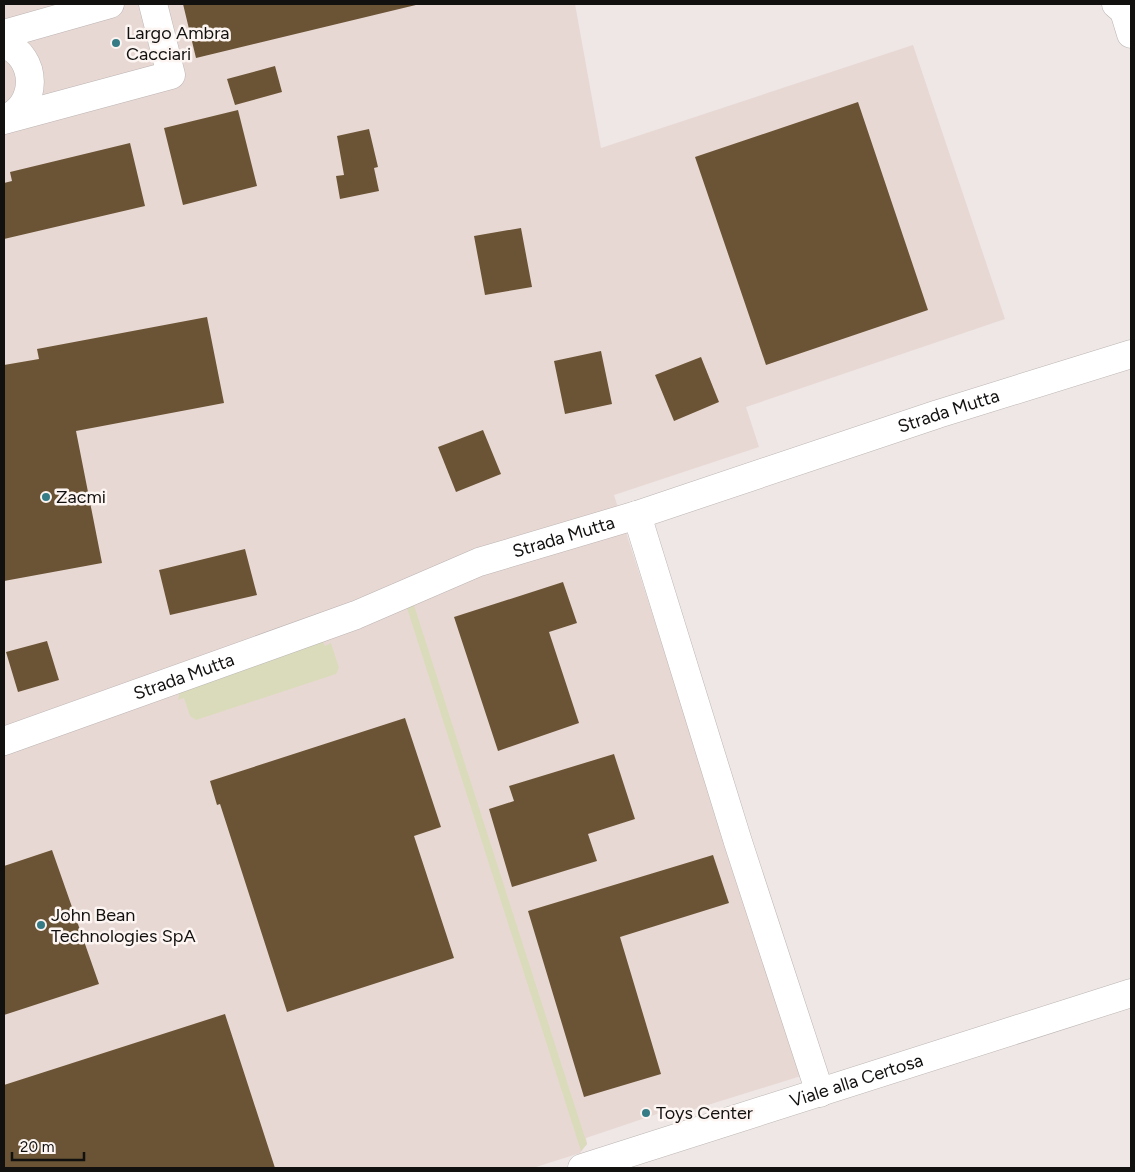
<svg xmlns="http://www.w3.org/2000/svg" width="1135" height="1172" font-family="Figtree,sans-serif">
<rect width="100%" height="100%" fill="#eee7e5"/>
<path fill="#e8d8d3" d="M4 4H575L601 148 913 45 1005 319 746 407 759 447 614 495 801 1076 666 1118 663 1112 586 1138 587 1144 580 1153 533 1168H4Z"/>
<path fill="#dadbbb" d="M413 602 587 1144 581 1151 406 605Z
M321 638 325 646 331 643 339 668 336 674 196 720 190 716 184 698 178 700 180 691Z"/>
<path fill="#6b5435" d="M183 4H420L196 58Z
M275 66 282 92 235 105 227 79Z
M858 102 928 310 766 365 695 157Z
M238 110 257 186 183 205 164 128Z
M369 129 378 167 374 168 379 191 340 199 336 176 344 175 337 136Z
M130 143 145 206 4 239V183L12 181 10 172Z
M521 228 532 287 485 295 474 236Z
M207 317 224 403 76 431 102 563 4 581V365L39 359 37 349Z
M601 351 612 404 565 414 554 361Z
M701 357 719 402 674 421 655 375Z
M483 430 501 474 456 492 438 447Z
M245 549 257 595 170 615 159 570Z
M563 582 577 623 549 632 579 723 498 751 454 617Z
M47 641 59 680 18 692 6 652Z
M405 718 441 827 414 836 454 958 287 1012 220 804 217 805 210 781Z
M614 754 635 819 588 834 597 861 512 887 489 809 514 801 509 786Z
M52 850 99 984 4 1015V866Z
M713 855 729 903 620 937 661 1074 584 1097 528 911Z
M225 1014 275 1168H4V1085Z"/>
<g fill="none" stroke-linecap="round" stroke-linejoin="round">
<defs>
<g id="minor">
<path d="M1116 4 1124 11 1131 34"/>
<path d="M4 34 110 4"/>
<path d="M4 44C38 56 39 107 4 119"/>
<path d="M4 120 171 75 153 4"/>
<path d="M637 515 738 842 820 1093"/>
<path id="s1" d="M4 741 356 615 479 562 637 515 938 414 1131 354"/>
<path id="s2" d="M582 1168 1131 993"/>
</g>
</defs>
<use href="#minor" stroke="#bbb4b2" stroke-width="29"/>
<use href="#minor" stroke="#fff" stroke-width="28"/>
</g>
<g fill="#357c87" stroke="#fcf5f2" stroke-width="2">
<circle cx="116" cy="43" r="5"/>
<circle cx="46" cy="497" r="5"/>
<circle cx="41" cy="925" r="5"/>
<circle cx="646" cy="1113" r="5"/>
</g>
<g text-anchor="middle" stroke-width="5" stroke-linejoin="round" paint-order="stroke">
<g font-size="18" fill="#131110" stroke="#fcf5f2" text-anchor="start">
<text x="126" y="39">Largo Ambra<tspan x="126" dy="21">Cacciari</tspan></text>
<text x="56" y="503">Zacmi</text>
<text x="51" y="921">John Bean<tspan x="51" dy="21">Technologies SpA</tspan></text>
<text x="656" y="1119">Toys Center</text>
</g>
<g font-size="18" fill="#131110" stroke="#fcf5f2">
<text dy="6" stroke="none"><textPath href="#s1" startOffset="1001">Strada Mutta</textPath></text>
<text dy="6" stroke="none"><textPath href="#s1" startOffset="596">Strada Mutta</textPath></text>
<text dy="6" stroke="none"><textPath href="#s1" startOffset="191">Strada Mutta</textPath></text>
<text dy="6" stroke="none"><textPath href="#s2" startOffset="288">Viale alla Certosa</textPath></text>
</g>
</g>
<rect width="1135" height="1172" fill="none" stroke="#131110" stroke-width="10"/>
<path d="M12 1152v8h72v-8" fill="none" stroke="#131110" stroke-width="2.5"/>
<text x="20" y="1152" font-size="15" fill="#131110" stroke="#fcf5f2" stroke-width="4" paint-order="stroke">20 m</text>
</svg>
